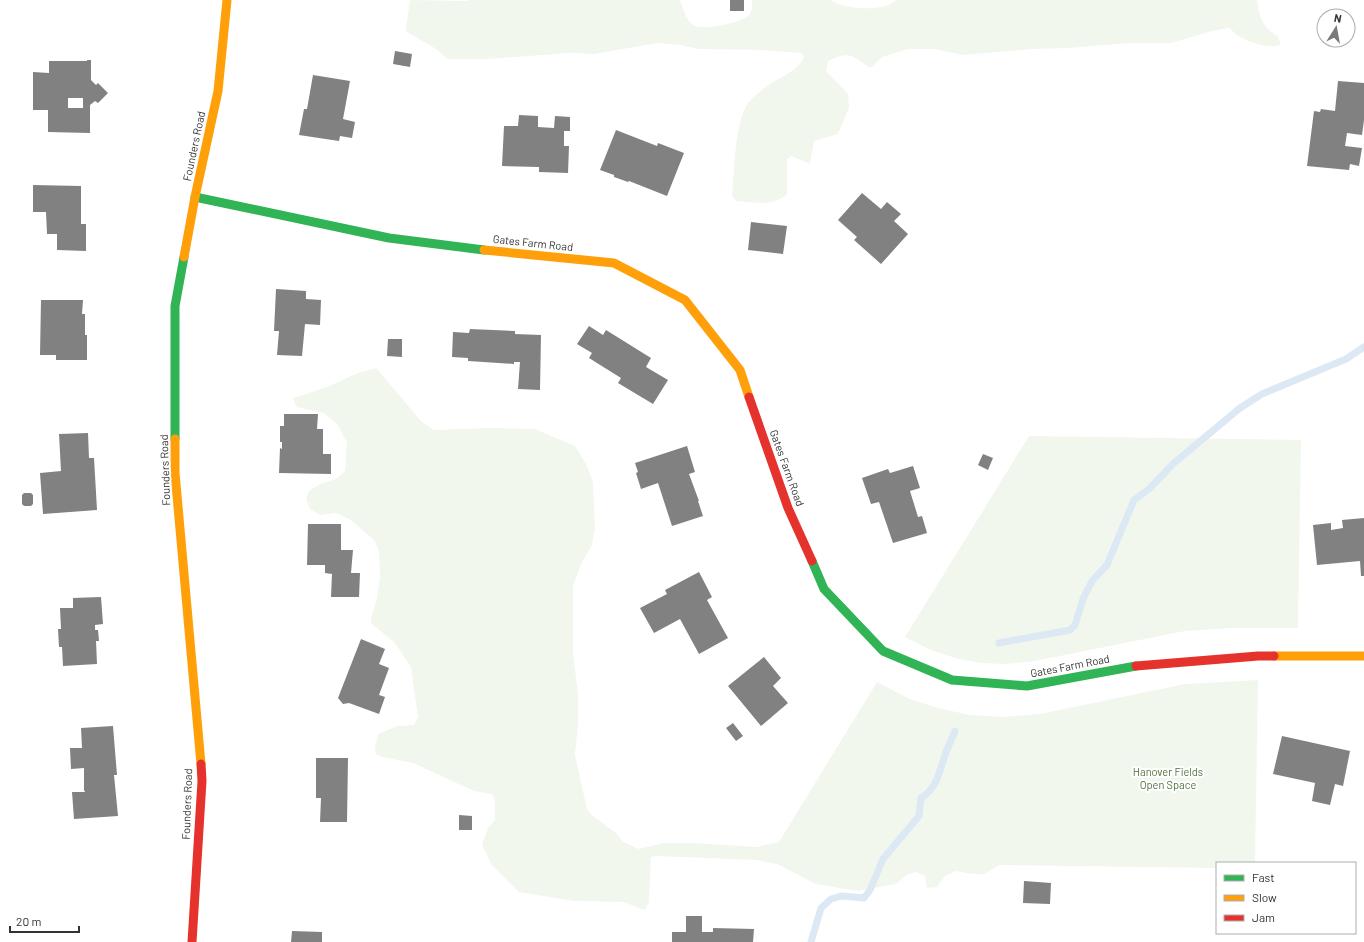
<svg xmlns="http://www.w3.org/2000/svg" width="1364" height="942" font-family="Barlow,sans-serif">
<rect width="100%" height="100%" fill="#fff"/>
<path fill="#f2f7ee" d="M410 0 466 1 471 0H680C683 8 686 20 693 25 702 31 742 23 749 15 753 10 752 5 752 0H831C843 10 886 12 896 0H1257C1258 9 1260 20 1267 28 1272 34 1281 35 1280 45 1270 49 1251 43 1242 38 1237 36 1233 31 1229 28L1212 31 1171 43H1129L1069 48 1032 49 963 55 933 49H908L882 57 872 67C868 67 867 66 863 63 849 52 843 54 828 61L826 71 848 94 849 108 838 134 814 141 810 164 791 156 787 159V194C773 207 753 202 736 201L732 196C734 173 735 124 747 105 751 98 761 91 767 86 780 77 796 72 804 58L802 53 763 50 699 49 681 45 658 43 594 54 570 53 486 59H448L436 49 407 32 406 28Z
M376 368 421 421 434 430 490 428 535 429 575 446 586 464 593 482 595 529 592 545 581 564 573 586V653L578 694V723L575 755 587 809 592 815 617 834 623 842 639 849 663 843H693L757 847 779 842 877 682 910 699 938 708 970 715 1003 717 1040 714 1185 684 1258 680 1255 863H1217V868L1000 865 984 874H972L956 871 945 876 937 887 927 888 925 876 916 872 908 874 896 884 857 891 816 884 777 864 756 860 657 856 651 857 649 896V902L645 910 623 902 574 901 519 892 492 865 482 845 488 828 495 820V801L492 794 474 791 413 763 382 757 376 754 375 747 378 734 397 726 414 725 418 717 411 667 394 642 371 623V618L377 599 380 577 379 551 374 540 351 520 336 513 320 515 310 509 306 499 309 491 320 484 336 479 345 471 347 443 338 425 324 413 297 407 293 398 327 387 358 373Z
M1029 436 1301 440 1298 628H1232L1185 631 1035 661 1006 664 980 663 955 658 931 650 905 637Z"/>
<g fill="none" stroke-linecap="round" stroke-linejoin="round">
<path stroke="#dce8f4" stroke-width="7" d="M999 643 1070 630 1075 625 1083 599 1092 581 1107 565 1134 500 1149 489 1174 463 1240 408 1262 394 1346 359 1364 347
M811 942 821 908 831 899 841 896 864 898 870 890 883 859 919 816 921 798C938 787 939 772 945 755 948 746 952 739 955 731"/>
</g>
<path fill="#818181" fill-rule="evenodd" d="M730 0H744V11H730Z
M395 51 412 54 410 67 393 64Z
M87 60H91V80L96 85 98 83 108 93 98 103 95 101 90 105V133L48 132V110H33V72L49 73V61H87ZM68 98H83V108H68Z
M313 75 350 81 343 119 355 122 352 138 340 136 339 141 299 135 304 109H307Z
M1338 81 1364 83V120L1362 135 1347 133 1345 146 1362 148 1359 166 1350 164 1349 170 1307 166 1314 111 1320 112 1321 109 1335 111Z
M519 115 538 116V127L554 128 555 116 570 117V131H564V146H569L568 173 539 172V167L502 166 504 126H518Z
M616 130 657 146 658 143 684 153 667 196 629 181 628 182 617 178 614 177V175L600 170Z
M33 185 81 186V224H86V251L57 250V234H47L46 212H33Z
M862 193 881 209 887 202 901 214 894 221 908 234 881 264 854 240 857 237 838 220Z
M751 222 787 226 783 254 748 250Z
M276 289 306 291V299L321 300 320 325 305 324 302 356 277 355 279 331H274Z
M41 300H83L82 314H85V335H87V360H56V355H40Z
M589 326 603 335 606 330 651 358 646 367 668 380 653 404 618 383 621 378 589 358 592 353 577 344Z
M470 329 515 331V334L541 335 540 390 518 389 520 362H514V364L468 361V358L452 357 453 332 469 333Z
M388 339H402V357L387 356Z
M284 414H318L317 429H323V454H331V474L279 473 280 448 282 449V442H280V426H284Z
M88 433 89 458H94L97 510 43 514 40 473 61 471 59 434Z
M687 446 695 472 689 474 699 501H698L703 516 672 526 658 483 641 489 636 473 638 472 635 463Z
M983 454 993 458 988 470 978 465Z
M913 466 920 488 910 491 918 517 922 516 927 533 893 543 879 502 871 504 862 478 888 469 890 473Z
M24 493H31L33 495V504L31 506H24L22 504V495Z
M1364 518V576H1361L1360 561 1317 565 1313 525 1331 523V530L1343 528 1342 520Z
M308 524H341V550H353L351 573H360L359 597H331L332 574 325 573V565H307Z
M699 572 712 597 707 600 728 638 699 654 680 619 654 633 640 608 667 594 665 590Z
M101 597 103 624 95 625V630H98L99 641H96L97 664 63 666 62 647H59L58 629H61L60 608H73V598Z
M361 639 385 649 379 664 389 668 379 695 385 697 379 714 349 703 343 704 338 698Z
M764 657 781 678 773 686 788 703 761 726 728 686Z
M733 723 743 736 736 741 726 728Z
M113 726 117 775H114L118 816 74 819 72 792H85L84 790V768L71 769 70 748H82L81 728Z
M1282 736 1350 751 1343 786 1335 784 1330 805 1312 801 1315 783 1273 774Z
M316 758H348L347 822H320L321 798H316Z
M459 815 472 816V830H459Z
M1024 881 1051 883 1050 904 1023 903Z
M686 916H702V932H713V928L754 929 753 942H672V932H686Z
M292 931 322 932V942H291Z"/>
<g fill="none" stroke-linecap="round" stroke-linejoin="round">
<path stroke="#30b455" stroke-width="9" d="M195 197 389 238 484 250
M175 439V306L184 257
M812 561 824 589 883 651 952 680 1027 686 1136 666"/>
<path stroke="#ff9f0a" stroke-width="9" d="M484 250 614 263 685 300 740 370 749 397
M184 257 195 197 218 91 227 0
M175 439V473L201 764
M1274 656H1364"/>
<path stroke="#e5322d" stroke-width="9" d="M749 397 788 508 812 561
M1136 666 1258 656H1274
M192 942 202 781 201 764"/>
</g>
<g text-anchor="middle" stroke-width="4" stroke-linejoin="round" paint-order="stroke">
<g font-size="11" fill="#333" stroke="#fff">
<text transform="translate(194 146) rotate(-78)" y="4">Founders Road</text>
<text transform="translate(533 243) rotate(6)" y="4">Gates Farm Road</text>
<text transform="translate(787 468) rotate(70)" y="4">Gates Farm Road</text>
<text transform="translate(165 470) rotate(-92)" y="4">Founders Road</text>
<text transform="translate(1070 666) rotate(-11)" y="4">Gates Farm Road</text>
<text transform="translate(187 804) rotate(-88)" y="4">Founders Road</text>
</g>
<g font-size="11" fill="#50723c" stroke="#fff">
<text x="1168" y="776">Hanover Fields<tspan x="1168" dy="13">Open Space</tspan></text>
</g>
</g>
<rect x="1216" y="862" width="140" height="72" fill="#ffffff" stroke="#adadad"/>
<rect x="1224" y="875" width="20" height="6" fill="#30b455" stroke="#adadad"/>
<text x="1252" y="882" font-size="12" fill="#333333">Fast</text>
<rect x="1224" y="895" width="20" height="6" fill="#ff9f0a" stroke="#adadad"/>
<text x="1252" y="902" font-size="12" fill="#333333">Slow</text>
<rect x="1224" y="915" width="20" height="6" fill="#e5322d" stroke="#adadad"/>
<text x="1252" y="922" font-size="12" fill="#333333">Jam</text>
<g transform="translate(1336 28) rotate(11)"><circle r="19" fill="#ffffff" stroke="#adadad"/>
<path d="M0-3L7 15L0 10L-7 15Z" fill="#7a7a7a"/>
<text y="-6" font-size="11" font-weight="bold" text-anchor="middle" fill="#333333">N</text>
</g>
<path d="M10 926v6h69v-6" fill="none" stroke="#333333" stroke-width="2"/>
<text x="16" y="926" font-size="12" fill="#333333" stroke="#ffffff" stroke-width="3" paint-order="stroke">20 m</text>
</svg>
